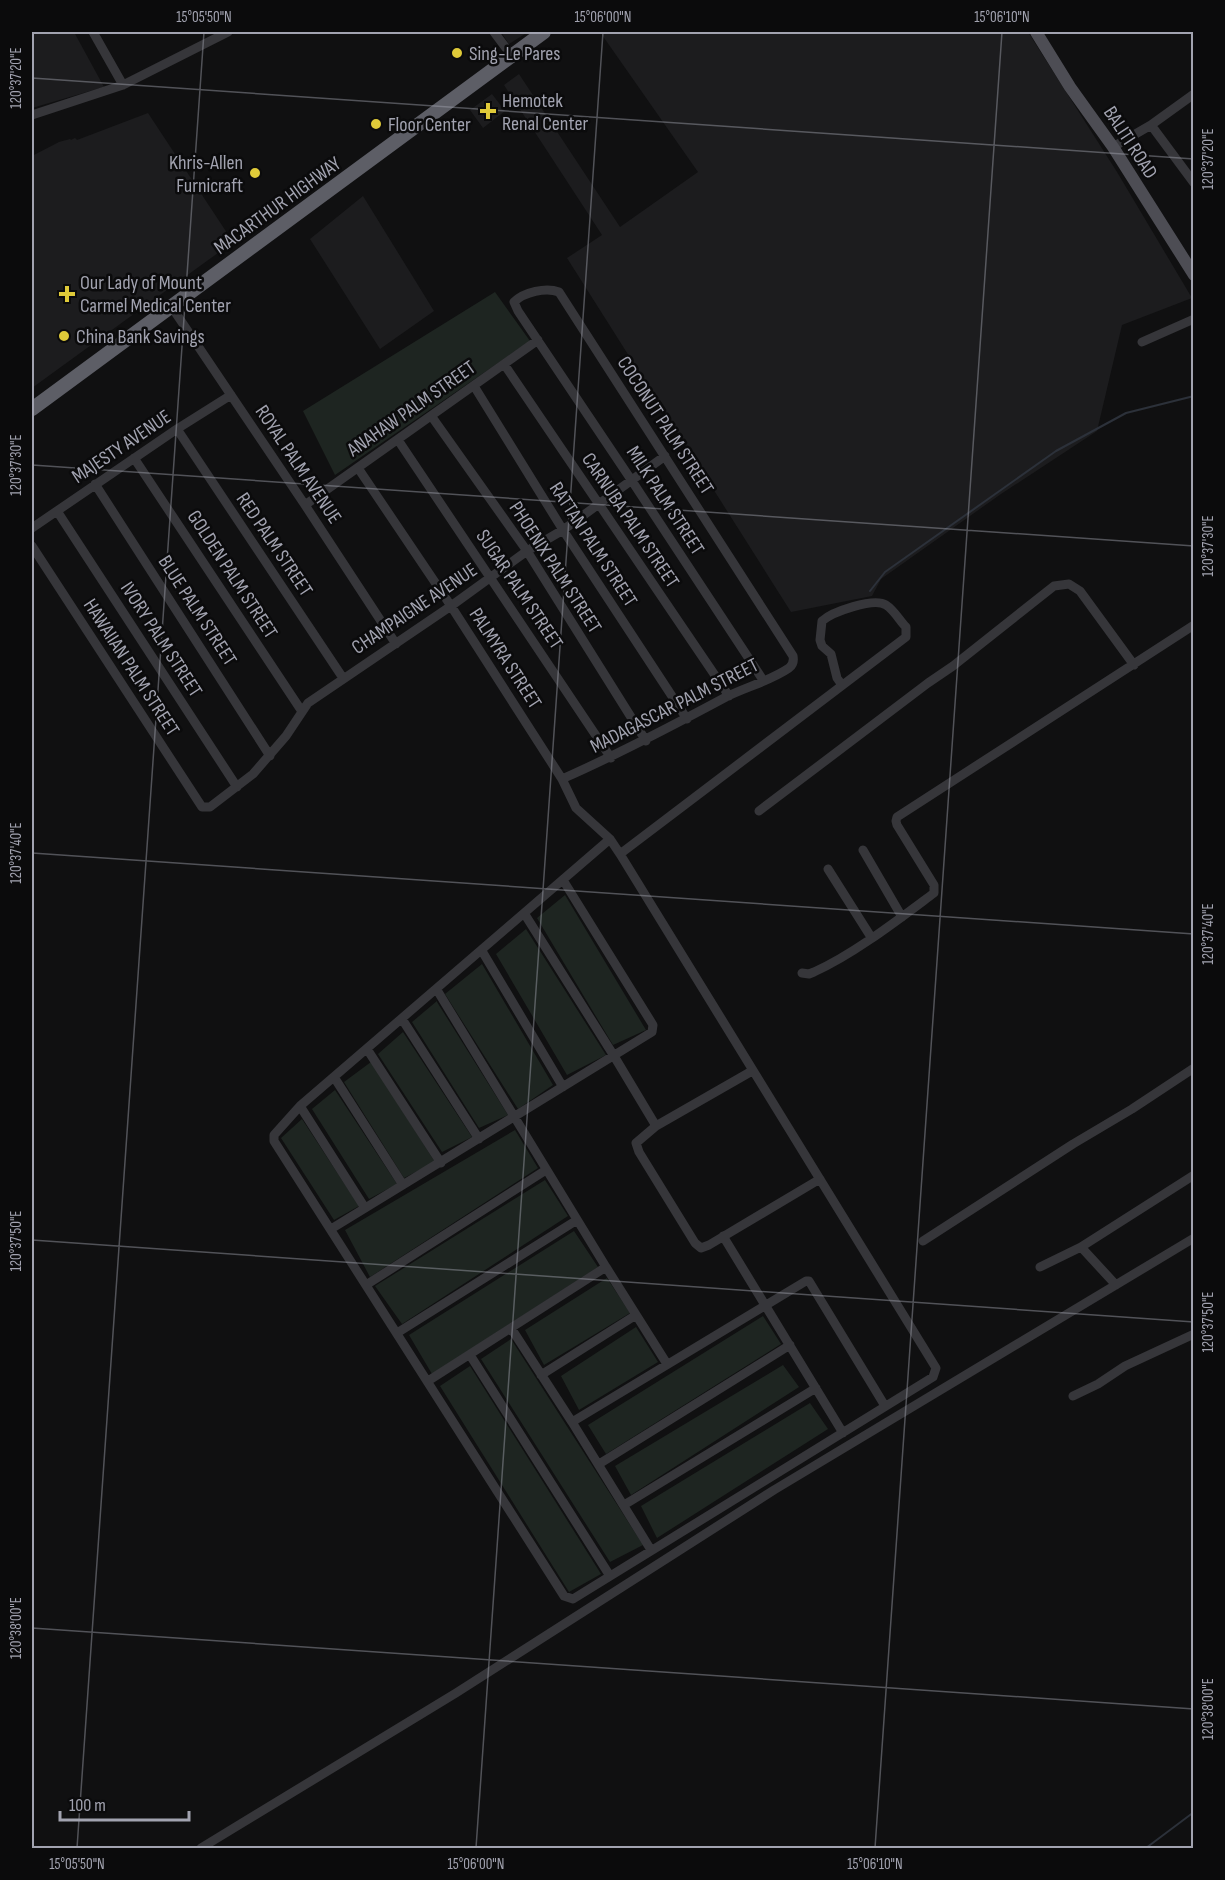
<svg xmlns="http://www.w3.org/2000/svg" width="1225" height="1880" font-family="'Sofia Sans Condensed',sans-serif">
<rect width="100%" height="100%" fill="#101011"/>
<path fill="#1c1c1e" d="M32 32H74L104 87 32 108Z
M501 32H528L509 44Z
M600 32H1028L1117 172 1192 298 1122 325 1097 431 1001 494 881 579 872 596 791 612 567 258 602 235 504 85 519 74 620 227 698 172Z
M492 94 505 111 483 128 470 110Z
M148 113 233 242 32 388V156L59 142 70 139 71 140 75 138 77 140Z
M363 196 434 311 380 349 310 239Z"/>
<path fill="#1e2521" d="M495 292 530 341 335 475 303 411Z
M565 895 646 1030 613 1045 537 918Z
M526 929 606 1055 567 1075 496 954Z
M482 964 553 1085 518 1109 445 994Z
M437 1001V1002L508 1115 479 1128 412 1022Z
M403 1032 472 1137 442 1152 378 1054Z
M371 1062 435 1162 404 1178 344 1082Z
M335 1090 397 1184 369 1199 312 1109Z
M302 1119 359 1206 334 1220 281 1138Z
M515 1130 538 1168 370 1277 345 1230Z
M545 1180 568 1216 402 1324 375 1286Z
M574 1231 598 1267 432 1374 409 1335Z
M607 1278 630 1313 544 1365 525 1330Z
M763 1316 781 1344 606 1454 588 1425Z
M636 1327 658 1362 579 1410 561 1376Z
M511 1339 643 1545 610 1562 481 1359Z
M783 1365 799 1387 631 1495 615 1466Z
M470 1366 601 1574 569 1592 440 1386Z
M810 1403 828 1429 657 1538 641 1506Z"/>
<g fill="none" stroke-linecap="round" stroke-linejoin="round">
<path stroke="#2c313a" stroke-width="2" d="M870 591 885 572 1056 451 1126 413 1194 396
M1146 1848 1194 1812"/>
<path stroke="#36363a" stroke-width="9" d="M93 32 123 85
M494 32 512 56
M32 115 123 85 228 32
M1151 125 1194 183
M1113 147 1151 125 1194 94
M171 306 305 505 396 644
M1142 342 1194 319
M504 364 729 696
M474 386 563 530 687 719
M432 417 527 551 646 741
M177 429 343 678
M398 440 611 758
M134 458 301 710
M358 468 451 606 562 779 576 808 610 839 620 854 936 1368 933 1377 573 1599 564 1596 274 1141V1135L300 1106 610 839
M95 484 270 756
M305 505 538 340
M57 511 237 787
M32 528 177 429 231 395
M32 546 202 807H210L253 774 286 736 308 703 451 606 527 551 563 530 665 456
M562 779C619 754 672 726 726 697 746 687 770 681 789 668 793 665 794 661 793 656L559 292C546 287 524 292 514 302L518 311 632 481 763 680
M759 811 928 683 953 666 1054 586 1069 584 1080 591 1134 665
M863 850 902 917
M620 854 906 637V627C900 621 894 610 886 605 874 597 832 612 822 621L820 640 822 646 831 654 837 678 842 685
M828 869 871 937
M524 913 614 1056 656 1126
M482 951 563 1087
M802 973 809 974 814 972C854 954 899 919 934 893V885L897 825 896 821 897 817 1194 625
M402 1019 479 1139
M367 1049 441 1163
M752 1071 656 1126 636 1143 639 1152 695 1243 701 1248 709 1245 820 1179
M334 1077 403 1185
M300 1106 365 1208
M331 1229 652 1032 653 1025 563 880
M723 1236 843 1433
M923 1241 1073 1144 1132 1109 1194 1068
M1081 1247 1116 1285
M606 1267 667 1364
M1040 1267 1081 1247 1194 1175
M366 1285 546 1170
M511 1328 572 1422 651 1550
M397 1333 577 1220
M470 1355 610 1576
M541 1375 636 1315
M428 1381 606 1267 437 990
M1073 1396 1098 1384 1125 1366 1194 1334
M572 1422 806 1281H809L885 1406
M599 1464 790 1345
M624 1505 816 1388
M201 1848 456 1693 774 1490 1194 1238"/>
<path stroke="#4d4d54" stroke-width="12" d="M1036 32 1070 87 1113 147 1194 275"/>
<path stroke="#5d5e66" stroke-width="14" d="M32 409 544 32"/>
</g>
<path fill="none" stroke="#a2a3b0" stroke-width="1.5" stroke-opacity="0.45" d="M32 78 1194 159M32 465 1194 546M32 853 1194 934M32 1240 1194 1322M32 1628 1194 1709M77 1848 204 32M476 1848 603 32M875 1848 1002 32"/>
<g fill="#dfca39" stroke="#0b0b0c" stroke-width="2">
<circle cx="457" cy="53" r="6"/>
<path d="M485 102h6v6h6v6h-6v6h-6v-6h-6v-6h6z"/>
<circle cx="376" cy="124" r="6"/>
<circle cx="255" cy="173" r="6"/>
<path d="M64 285h6v6h6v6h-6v6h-6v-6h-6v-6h6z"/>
<circle cx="64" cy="336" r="6"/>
</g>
<g text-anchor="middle" stroke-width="5" stroke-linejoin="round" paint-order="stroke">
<g font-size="20" fill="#a2a3b0" stroke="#0b0b0c" text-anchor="start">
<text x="469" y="60">Sing-Le Pares</text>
<text x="502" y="107">Hemotek<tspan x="502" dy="23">Renal Center</tspan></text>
<text x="388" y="131">Floor Center</text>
<text x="243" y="169" text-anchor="end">Khris-Allen<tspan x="243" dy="23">Furnicraft</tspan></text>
<text x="80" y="289">Our Lady of Mount<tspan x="80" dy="23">Carmel Medical Center</tspan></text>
<text x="76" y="343">China Bank Savings</text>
</g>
<g font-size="20" fill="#a2a3b0" stroke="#0b0b0c">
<text transform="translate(1131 142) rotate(57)" y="7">BALITI ROAD</text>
<text transform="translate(277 205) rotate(-36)" y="7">MACARTHUR HIGHWAY</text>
<text transform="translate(411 408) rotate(-35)" y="7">ANAHAW PALM STREET</text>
<text transform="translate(666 425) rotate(57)" y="7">COCONUT PALM STREET</text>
<text transform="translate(121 446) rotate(-34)" y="7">MAJESTY AVENUE</text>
<text transform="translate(299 464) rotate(56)" y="7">ROYAL PALM AVENUE</text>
<text transform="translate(666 500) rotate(57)" y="7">MILK PALM STREET</text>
<text transform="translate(631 520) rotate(56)" y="7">CARNUBA PALM STREET</text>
<text transform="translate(275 544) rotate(56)" y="7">RED PALM STREET</text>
<text transform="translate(594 544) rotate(57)" y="7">RATTAN PALM STREET</text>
<text transform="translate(556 567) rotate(57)" y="7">PHOENIX PALM STREET</text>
<text transform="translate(233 574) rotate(57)" y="7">GOLDEN PALM STREET</text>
<text transform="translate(520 589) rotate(56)" y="7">SUGAR PALM STREET</text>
<text transform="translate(414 608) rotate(-34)" y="7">CHAMPAIGNE AVENUE</text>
<text transform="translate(198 610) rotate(57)" y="7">BLUE PALM STREET</text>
<text transform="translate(162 639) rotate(57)" y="7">IVORY PALM STREET</text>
<text transform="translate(506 658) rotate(57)" y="7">PALMYRA STREET</text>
<text transform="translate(132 667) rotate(57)" y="7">HAWAIIAN PALM STREET</text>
<text transform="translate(674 705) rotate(-27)" y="7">MADAGASCAR PALM STREET</text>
</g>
</g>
<rect width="1225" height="1880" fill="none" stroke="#0b0b0c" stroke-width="66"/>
<path d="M60 1811v9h129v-9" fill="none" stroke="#a2a3b0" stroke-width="3"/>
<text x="69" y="1811" font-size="18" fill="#a2a3b0" stroke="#0b0b0c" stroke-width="4.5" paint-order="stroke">100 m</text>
<rect x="33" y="33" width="1159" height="1814" fill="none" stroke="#a2a3b0" stroke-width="2"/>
<g font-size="15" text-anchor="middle" fill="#a2a3b0">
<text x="204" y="22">15°05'50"N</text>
<text x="603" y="22">15°06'00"N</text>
<text x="1002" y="22">15°06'10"N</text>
<text transform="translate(16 78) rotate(-90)" y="5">120°37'20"E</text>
<text transform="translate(1208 159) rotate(-90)" y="5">120°37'20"E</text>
<text transform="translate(16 465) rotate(-90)" y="5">120°37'30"E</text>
<text transform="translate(1208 546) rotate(-90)" y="5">120°37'30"E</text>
<text transform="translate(16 853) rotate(-90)" y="5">120°37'40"E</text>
<text transform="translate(1208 934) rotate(-90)" y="5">120°37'40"E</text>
<text transform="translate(16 1241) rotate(-90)" y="5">120°37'50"E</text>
<text transform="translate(1208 1322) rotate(-90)" y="5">120°37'50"E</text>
<text transform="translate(16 1628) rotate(-90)" y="5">120°38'00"E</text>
<text transform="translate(1208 1709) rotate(-90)" y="5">120°38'00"E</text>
<text x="77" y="1869">15°05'50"N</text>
<text x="476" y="1869">15°06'00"N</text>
<text x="875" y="1869">15°06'10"N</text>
</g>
</svg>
